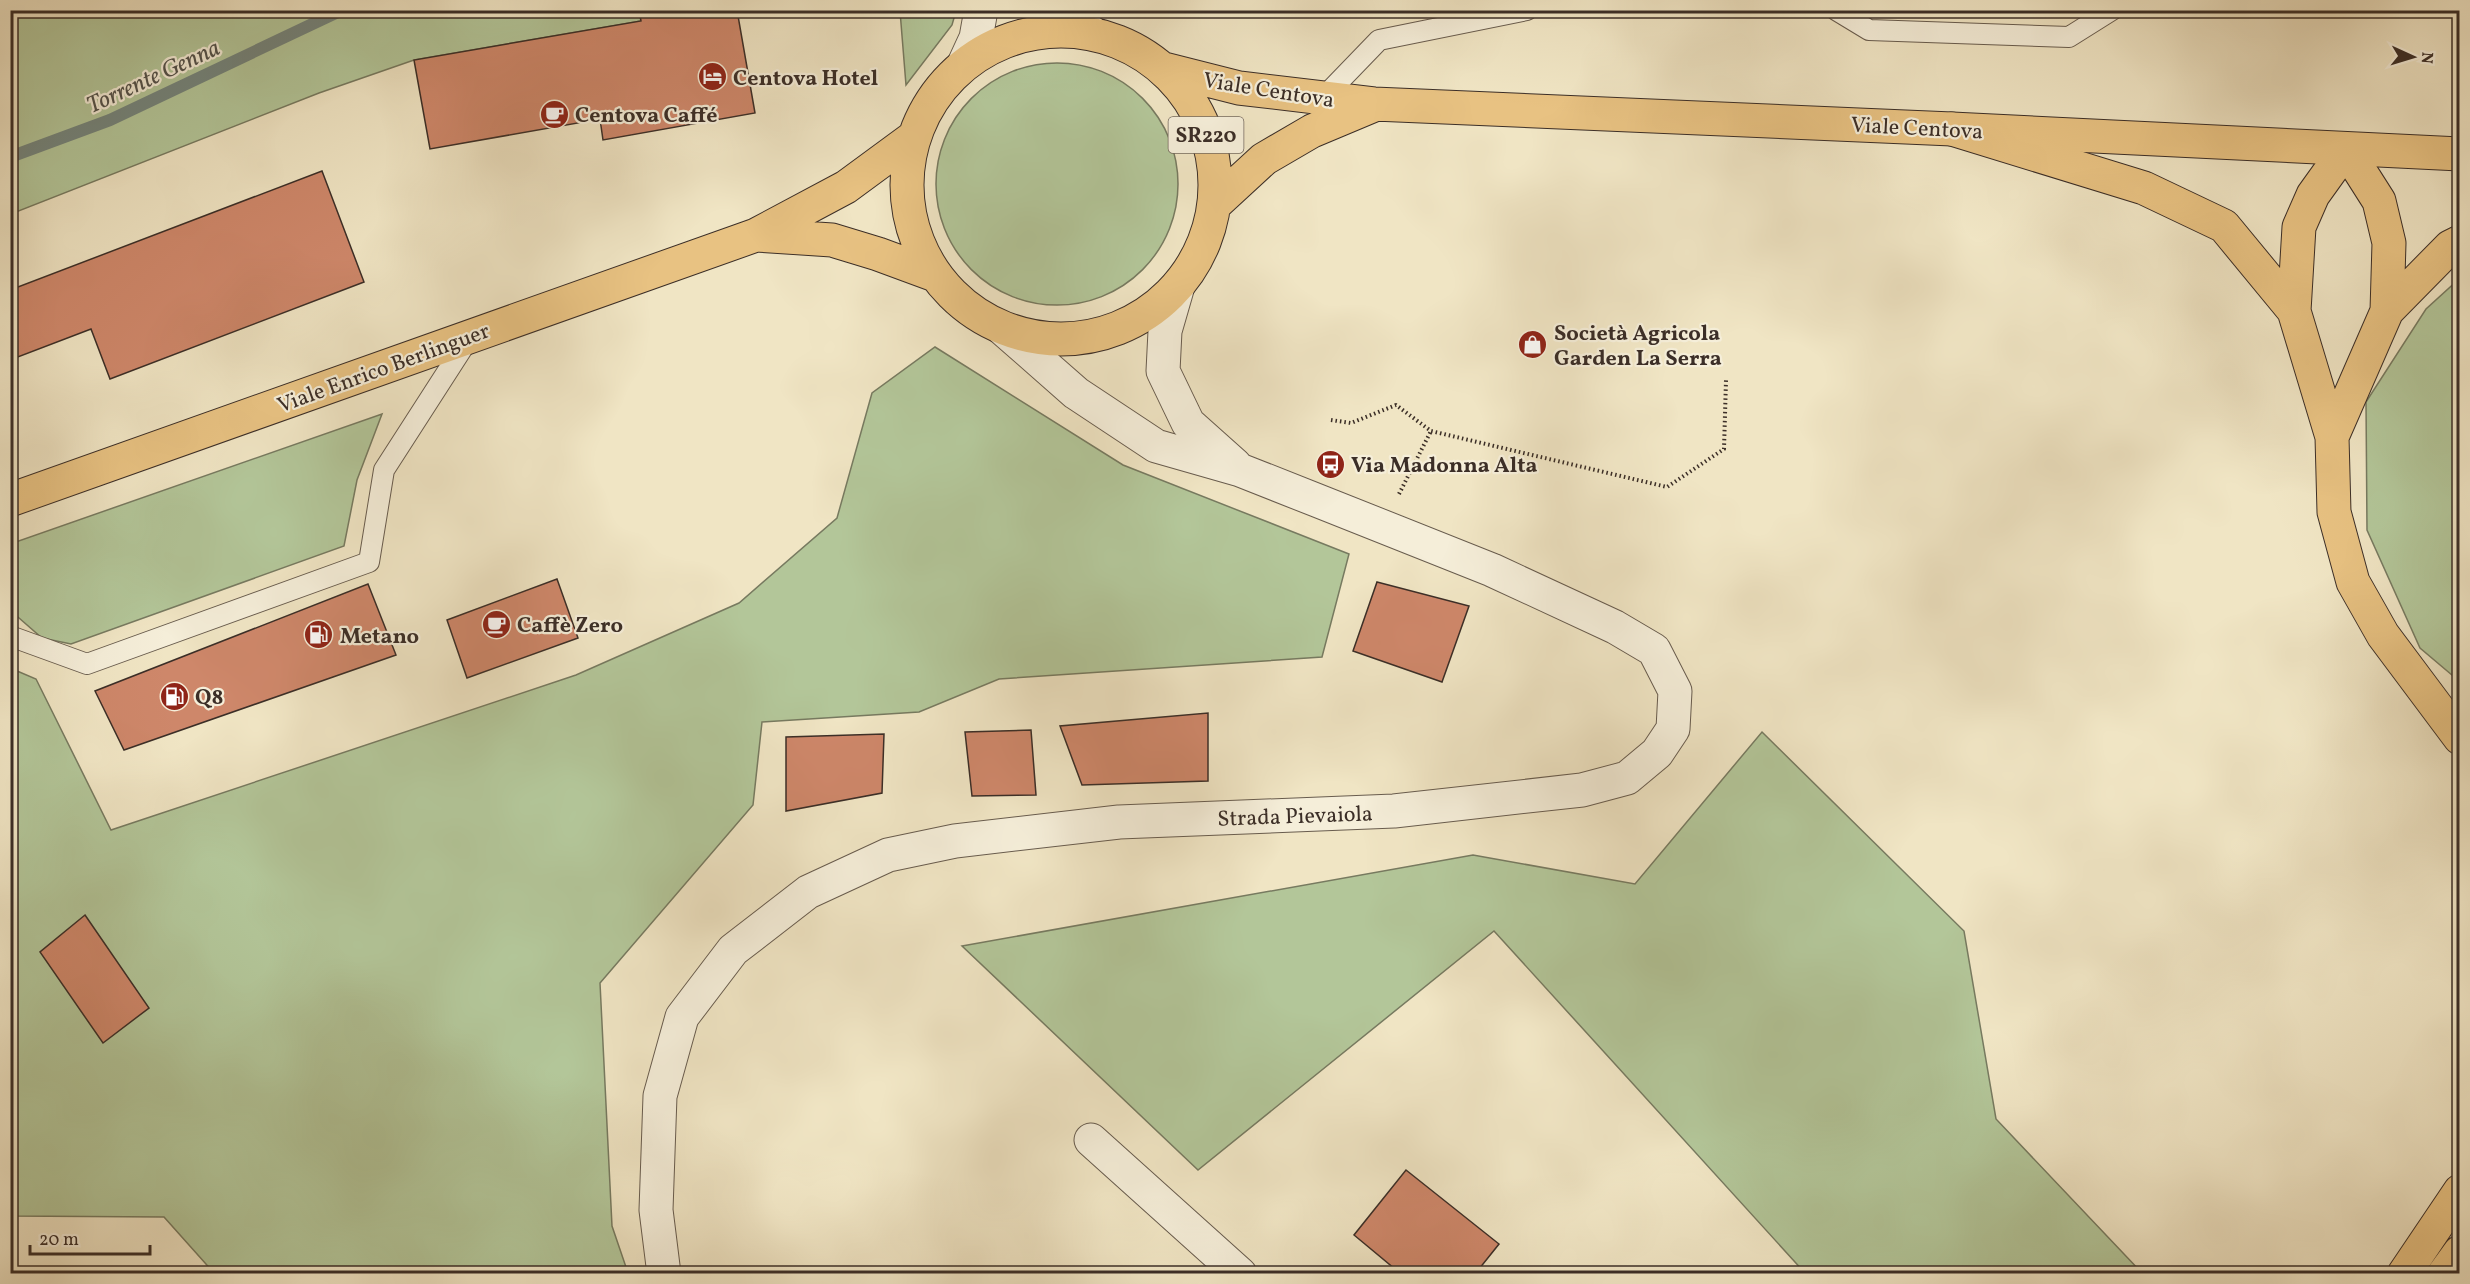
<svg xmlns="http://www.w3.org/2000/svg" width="2470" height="1284" font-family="Vollkorn,serif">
<rect width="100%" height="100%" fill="#f0e5c4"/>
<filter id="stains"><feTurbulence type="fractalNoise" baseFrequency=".00333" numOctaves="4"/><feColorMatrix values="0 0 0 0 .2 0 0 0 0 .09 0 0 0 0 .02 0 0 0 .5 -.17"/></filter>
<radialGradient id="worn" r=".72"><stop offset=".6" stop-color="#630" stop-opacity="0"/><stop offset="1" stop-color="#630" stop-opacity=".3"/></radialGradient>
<path fill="#b3c699" stroke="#777a60" stroke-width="1.5" d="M11 11H639L641 21 414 60 319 93 11 214Z
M900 11H956L952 25 906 85Z
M936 184a121 121 0 1 1 242 0a121 121 0 1 1-242 0Z
M2459 279V681L2420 648 2367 530 2366 402 2426 309Z
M935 347 1123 465 1349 554 1322 657 999 679 919 712 762 722 753 805 600 983 612 1226 628 1273H214L164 1217 11 1216 10 668 36 679 111 830 576 675 739 603 837 518 872 393Z
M382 414 357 480 344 546 71 644 42 638 11 611 10 544Z
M1762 732 1964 931 1996 1119 2142 1273H1805L1494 931 1198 1170 962 946 1473 855 1635 884Z"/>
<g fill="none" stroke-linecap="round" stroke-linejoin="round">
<path stroke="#74857d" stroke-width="12" d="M10 157 110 120 342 10"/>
</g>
<path fill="#ce876a" stroke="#3b2e27" stroke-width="1.5" d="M639 10H737L755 113 603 140 600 119 430 149 414 60 641 21Z
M322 171 364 282 110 379 91 329 10 360V290Z
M557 579 578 638 467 678 447 620Z
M1377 582 1469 606 1442 682 1353 651Z
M368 584 396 655 124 750 95 691Z
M1208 713V781L1082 785 1060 726Z
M1031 730 1036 795 972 796 965 732Z
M884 734 882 793 786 811V737Z
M85 915 149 1008 103 1043 40 952Z
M1406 1170 1499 1244 1475 1274H1401L1354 1235Z"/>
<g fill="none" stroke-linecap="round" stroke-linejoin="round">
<defs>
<path id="service" d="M1836 10 1869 30 2069 37 2112 10
M1323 98 1379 40 1527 10
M10 636 87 664 369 562 384 470 469 338"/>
<path id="minor" d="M1091 1140 1240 1274"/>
<path id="tertiary" d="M1053 10 1091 32
M964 64 976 38 981 10
M1178 286 1165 331 1163 371 1188 423 1235 465
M664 1274 656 1210 660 1096 682 1017 733 950 808 892 888 855 955 841 1119 822 1394 811 1582 790 1627 778 1657 753 1673 729 1675 691 1654 650 1615 627 1492 570 1316 500 1240 470 1156 446 1076 393 1002 328"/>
<path id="primary" d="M907 185a154 154 0 1 1 308 0a154 154 0 1 1-308 0Z
M1164 69 1239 88 1374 104 1952 129 2460 154
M1214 205 1264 159 1312 131 1374 105
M756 235 832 240 878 254 935 275
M10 500 756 235 846 187 914 137"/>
<path id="motorway" d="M1952 129 2144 188 2224 226 2294 311
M2387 311 2450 247 2460 242
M2332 437 2387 311 2389 243 2379 201 2346 149 2313 195 2299 227 2294 311 2332 437 2334 512 2353 582 2383 635 2460 738
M2404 1274 2460 1191
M2444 1274 2460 1252"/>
</defs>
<use href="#service" stroke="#685c4e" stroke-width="22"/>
<use href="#minor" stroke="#685c4e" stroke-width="35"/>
<use href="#tertiary" stroke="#685c4e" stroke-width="35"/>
<use href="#primary" stroke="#3b2e27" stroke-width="35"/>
<use href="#motorway" stroke="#3b2e27" stroke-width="35"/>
<path stroke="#3b2e27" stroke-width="4" stroke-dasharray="1.5 3" stroke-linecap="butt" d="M1331 420 1351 423 1396 405 1431 431 1667 487 1724 449 1726 380
M1399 494 1431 431"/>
<use href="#service" stroke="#f5eed9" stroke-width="20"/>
<use href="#minor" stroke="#f5eed9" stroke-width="33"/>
<use href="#tertiary" stroke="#f5eed9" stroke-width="33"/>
<use href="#primary" stroke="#e8c282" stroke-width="33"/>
<use href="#motorway" stroke="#e8c282" stroke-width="33"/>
</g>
<defs>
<symbol id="hotel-disc" viewBox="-11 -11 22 22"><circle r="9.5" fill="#8f2418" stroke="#f5eed9"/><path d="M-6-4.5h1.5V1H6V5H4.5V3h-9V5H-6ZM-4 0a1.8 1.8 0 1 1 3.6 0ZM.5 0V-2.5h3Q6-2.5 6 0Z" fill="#fff"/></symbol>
<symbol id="cafe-disc" viewBox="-11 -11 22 22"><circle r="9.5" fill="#8f2418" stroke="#f5eed9"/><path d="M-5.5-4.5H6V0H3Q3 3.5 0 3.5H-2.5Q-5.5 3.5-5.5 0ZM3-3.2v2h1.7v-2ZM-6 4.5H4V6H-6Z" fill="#fff"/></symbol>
<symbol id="shop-disc" viewBox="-11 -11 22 22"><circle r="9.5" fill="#8f2418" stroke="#f5eed9"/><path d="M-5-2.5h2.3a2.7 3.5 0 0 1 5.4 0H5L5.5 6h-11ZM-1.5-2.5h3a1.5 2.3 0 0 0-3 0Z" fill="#fff"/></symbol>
<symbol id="bus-disc" viewBox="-11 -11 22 22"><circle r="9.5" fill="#8f2418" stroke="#f5eed9"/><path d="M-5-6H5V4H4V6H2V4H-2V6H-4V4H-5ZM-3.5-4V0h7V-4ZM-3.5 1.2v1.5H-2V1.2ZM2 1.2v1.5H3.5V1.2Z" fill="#fff"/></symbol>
<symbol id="fuel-disc" viewBox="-11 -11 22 22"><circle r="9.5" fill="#8f2418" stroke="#f5eed9"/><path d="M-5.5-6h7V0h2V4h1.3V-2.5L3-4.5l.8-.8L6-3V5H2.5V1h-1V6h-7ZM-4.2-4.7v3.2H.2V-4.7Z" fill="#fff"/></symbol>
</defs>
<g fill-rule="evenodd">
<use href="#hotel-disc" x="696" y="60" width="33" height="33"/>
<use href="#cafe-disc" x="538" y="98" width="33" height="33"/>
<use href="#shop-disc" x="1516" y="328" width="33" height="33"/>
<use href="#bus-disc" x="1314" y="448" width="33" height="33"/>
<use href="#cafe-disc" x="480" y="608" width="33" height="33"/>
<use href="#fuel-disc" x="302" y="618" width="33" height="33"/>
<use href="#fuel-disc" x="158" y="680" width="33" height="33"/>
</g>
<g text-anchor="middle" stroke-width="4.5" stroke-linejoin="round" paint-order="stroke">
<rect fill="#f5eed9" stroke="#73685c" stroke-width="1.5" x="1168.5" y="117" width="75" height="36" rx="4.5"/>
<g font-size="21" font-weight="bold" fill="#3b2e27">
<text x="1206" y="142">SR220</text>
</g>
<g font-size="22" font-weight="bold" fill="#3b2e27" stroke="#f5eed9" text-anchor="start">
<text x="733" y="85">Centova Hotel</text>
<text x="575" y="122">Centova Caffé</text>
<text x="1554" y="340">Società Agricola<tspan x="1554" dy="25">Garden La Serra</tspan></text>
<text x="1351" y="472">Via Madonna Alta</text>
<text x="517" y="632">Caffè Zero</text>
<text x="340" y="643">Metano</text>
<text x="195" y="704">Q8</text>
</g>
<g font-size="22" fill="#3b2e27" stroke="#f5eed9">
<text transform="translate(1269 89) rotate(9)" y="8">Viale Centova</text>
<text transform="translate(1917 127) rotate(3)" y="8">Viale Centova</text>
<text transform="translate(383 367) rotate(-20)" y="8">Viale Enrico Berlinguer</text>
<text transform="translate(1295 815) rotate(-2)" y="8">Strada Pievaiola</text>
</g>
<g font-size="24" font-style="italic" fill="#53524b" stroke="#f5eed9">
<text transform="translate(153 76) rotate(-25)" y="8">Torrente Genna</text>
</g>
</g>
<rect width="2470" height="1284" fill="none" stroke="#f0e5c4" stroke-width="36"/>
<rect x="12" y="12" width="2446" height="1260" fill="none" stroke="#3b2e27" stroke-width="3"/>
<rect x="18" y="18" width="2434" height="1248" fill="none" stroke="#3b2e27" stroke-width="1.5"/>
<g transform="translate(2413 57) rotate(94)" stroke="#f5eed9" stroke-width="4.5" paint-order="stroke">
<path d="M0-4.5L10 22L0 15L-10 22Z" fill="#3b2e27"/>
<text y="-9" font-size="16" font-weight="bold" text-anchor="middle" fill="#3b2e27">N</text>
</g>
<path d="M30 1245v9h120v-9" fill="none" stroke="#3b2e27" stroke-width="3"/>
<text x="39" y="1245" font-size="18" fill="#3b2e27" stroke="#f5eed9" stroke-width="4.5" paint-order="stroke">20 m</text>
<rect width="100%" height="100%" filter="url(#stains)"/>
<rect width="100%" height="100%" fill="url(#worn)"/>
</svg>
